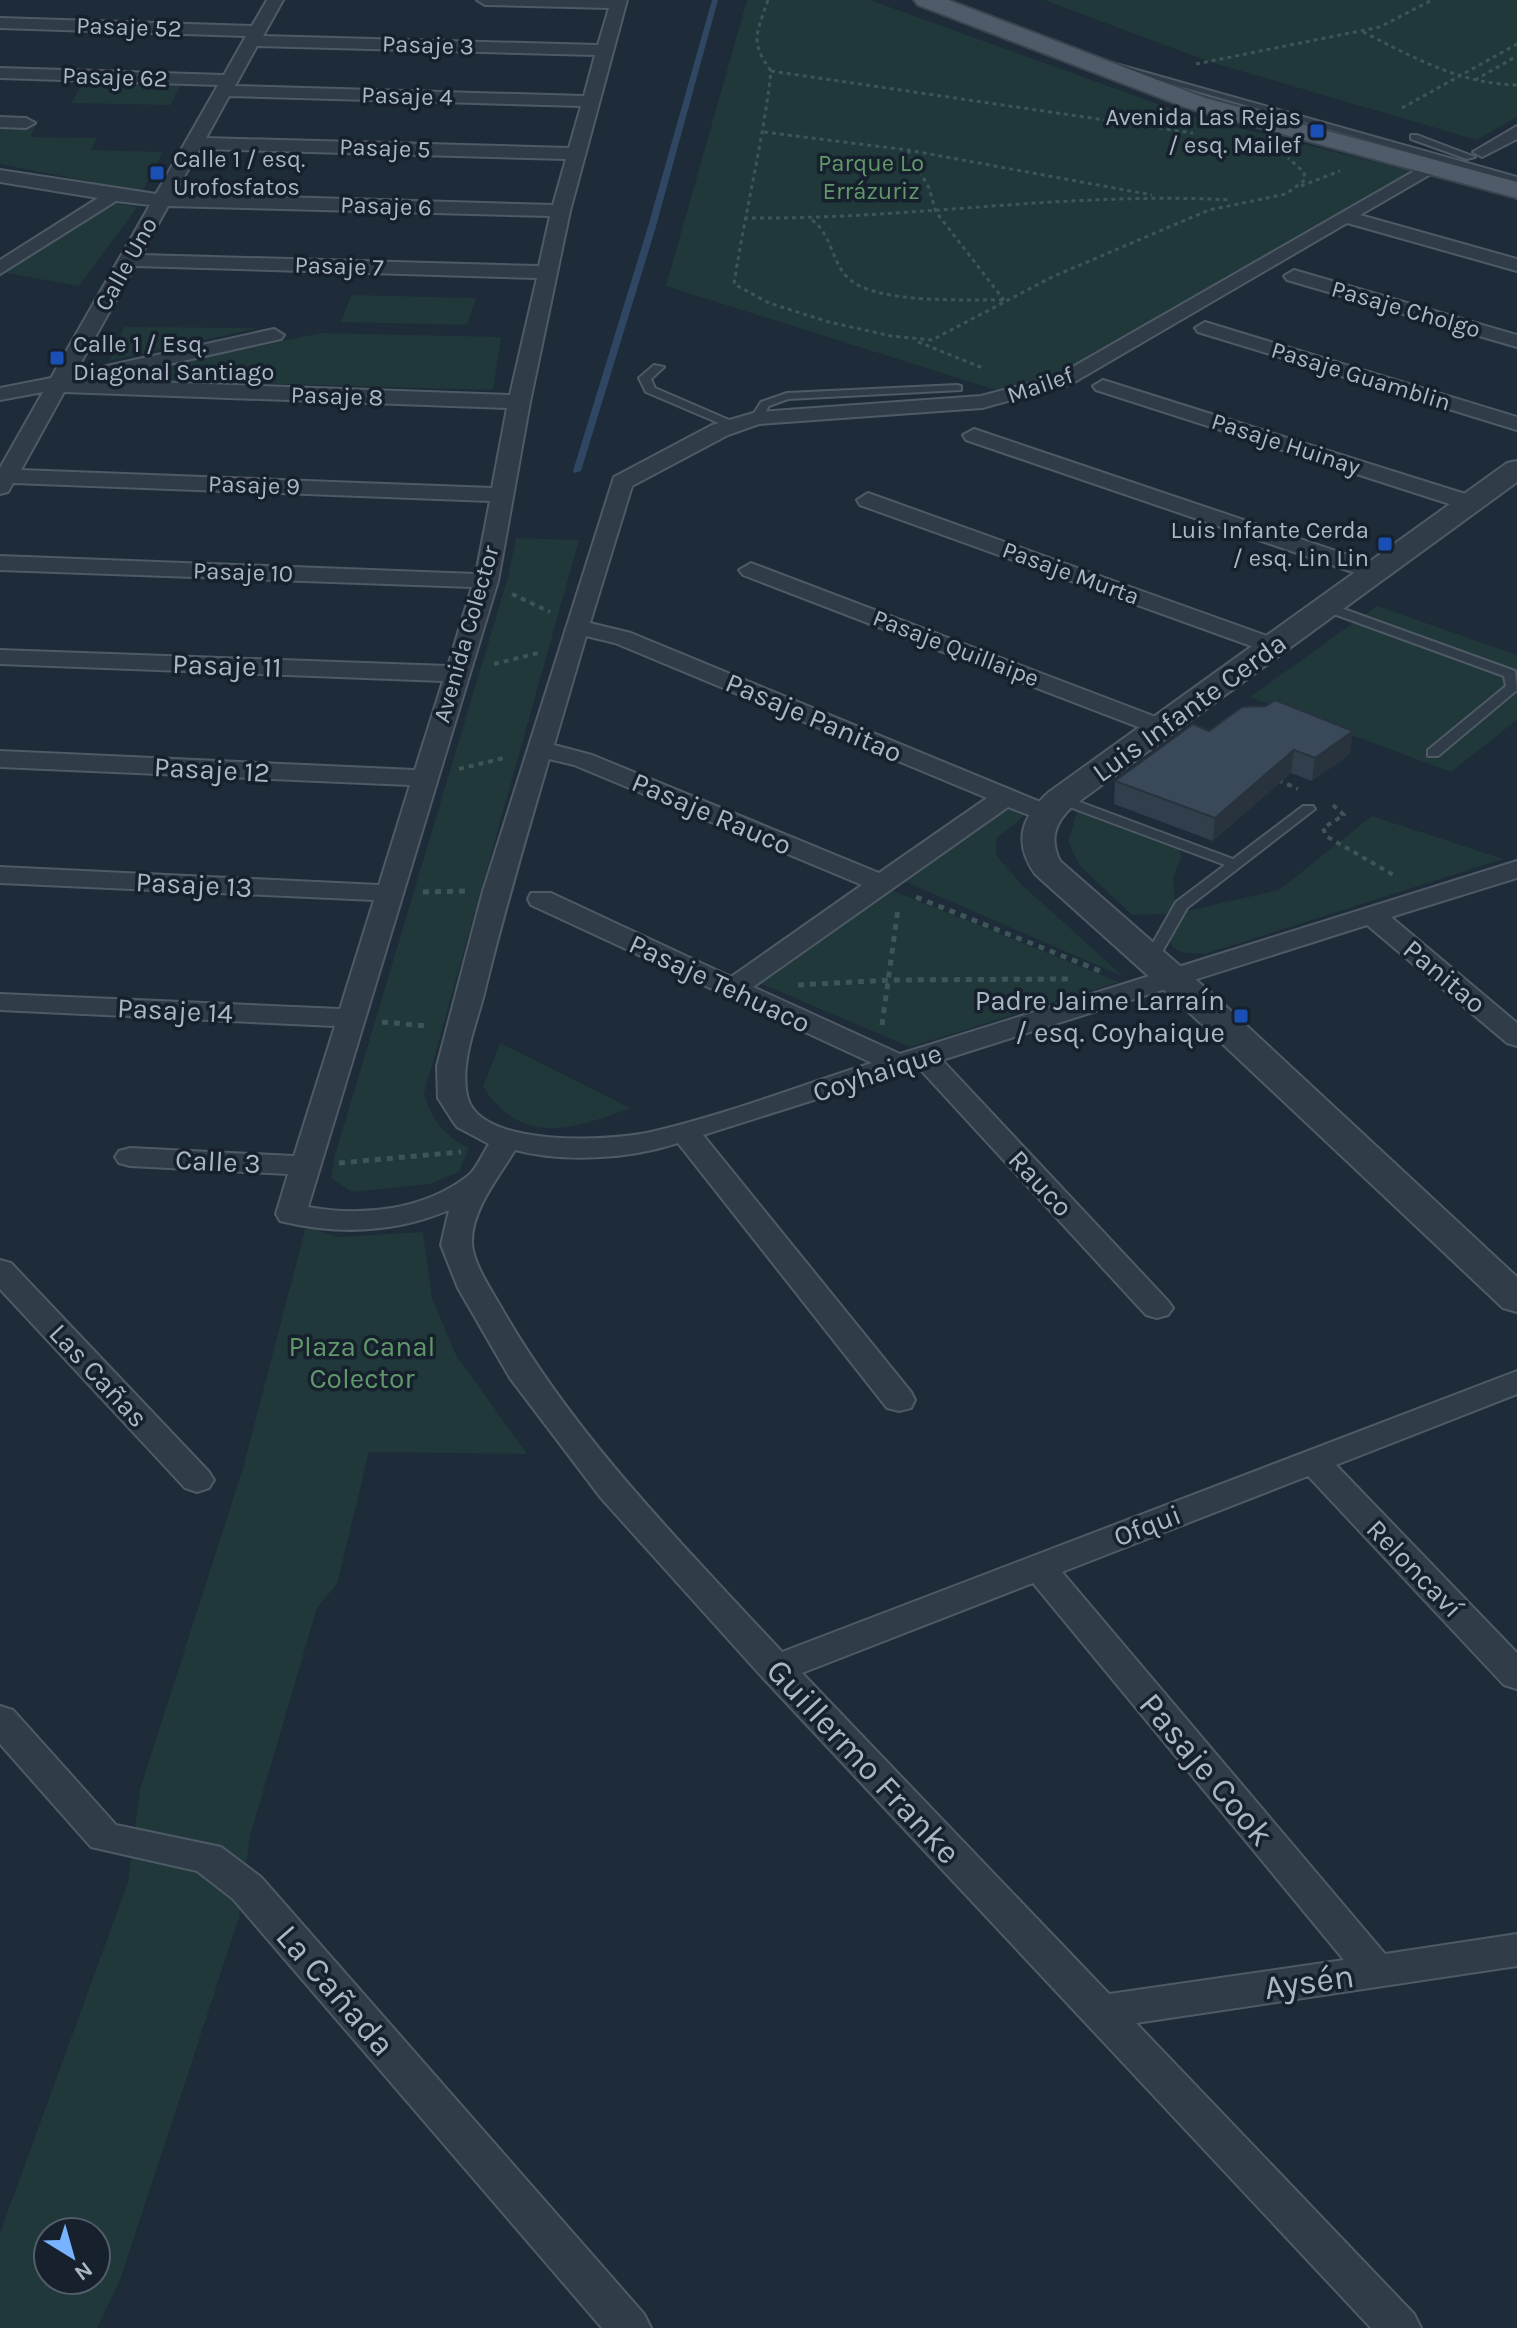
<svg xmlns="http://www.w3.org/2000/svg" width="1517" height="2328" font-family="Karla,sans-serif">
<rect width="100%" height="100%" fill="#1e2b39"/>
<path fill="#20383a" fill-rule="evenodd" d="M747 0H870L1191 116 1411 171 1060 374 1002 392 666 286Z
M1044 0H1517V117L1477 140 1210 62Z
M82 84 180 86 171 105 71 103Z
M0 119 39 120 30 137 97 138 91 150 163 152 142 192 0 164Z
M106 203 138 206 79 286 6 273Z
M351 295 476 298 467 325 341 322Z
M124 327 257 328H258L109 361Z
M320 333 501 337 493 390 108 379Z
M516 538 579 540 424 1094C431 1119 445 1136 469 1148L459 1172 430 1184 352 1192 331 1178 335 1155 508 577Z
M1377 606 1517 655V720L1451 772 1250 697Z
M1006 803 1030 811 996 839V855L1020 883 1124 977 904 881Z
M1077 812 1178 849 1182 856 1173 878 1175 905 1166 914 1132 915 1080 866 1068 842Z
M1372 816 1503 859 1205 954C1189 953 1174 955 1167 938L1187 911 1279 890Z
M891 890 1119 982 910 1047 757 982Z
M500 1043 630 1108C573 1130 520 1147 483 1086Z
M306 1226 337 1237 423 1232 432 1298 456 1355 527 1454 369 1452 337 1584 317 1608 250 1836 239 1918 120 2280 97 2328H0V2233L128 1882 140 1789 243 1468ZM48 2232H96V2280H48Z"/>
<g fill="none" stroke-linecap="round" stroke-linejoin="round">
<path fill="#2f4762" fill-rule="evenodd" d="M712 0H718L655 230 581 471 574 473 573 471 647 230Z"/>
<defs>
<path id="service" d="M1112 63 1517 177V183L1112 67Z
M1411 135H1417L1475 157 1467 159 1411 139Z
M654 365 664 367 651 379 655 388 736 423V427H728L646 392 639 378Z
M957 385 961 386V390L788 399 769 406 761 420 751 418 761 402 787 393Z
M1327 603 1515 671 1517 690 1438 756H1428V750L1506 686 1504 676 1323 610V604Z
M1061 795 1233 859 1303 806H1313L1315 809 1187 908 1158 959 1151 963 1144 959 1176 902 1225 865 1056 802 1054 799Z"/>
<path id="minor" d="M267 0H283L263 36 598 45 609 8 485 5 477 0H627L570 211 530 402 498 581 308 1207C362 1217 425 1210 469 1175 477 1168 483 1153 489 1144L457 1127 452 1120 438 1098 437 1066 483 891 614 477 712 425 757 412 981 396 1057 376 1430 162 1439 167 1436 171 1360 215 1517 259V271L1347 223 1071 384 982 408 759 424 728 435 632 486 590 623 631 633 1055 808 1059 813 1055 818H1037L1008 807 753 987 900 1054 1517 861V878L1391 917 1517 1023V1046L1507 1043 1367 925 942 1060 1168 1301 1173 1308 1168 1315 1157 1318 1146 1315 918 1067 703 1135 911 1392 915 1400 911 1408 899 1411 887 1408 678 1143C629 1159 565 1163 515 1150 499 1177 471 1210 472 1243 473 1264 492 1291 502 1309 576 1438 682 1544 782 1652L1517 1371V1394L1336 1465 1517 1653V1689L1504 1685 1308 1476 1062 1572 1385 1954 1517 1934V1966L1136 2023 1414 2314 1421 2328H1371L763 1678 601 1498 510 1378 458 1288 441 1245 449 1210C395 1233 337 1235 280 1221L276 1214 288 1174 130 1166 119 1163 115 1157 119 1151 130 1148 294 1156 335 1026 0 1010V994L340 1009 374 900 0 883V867L379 885 410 785 0 767V751L415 770 443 681 0 664V650L448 666 472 587 0 570V556L476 574 490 501 13 483 8 492 0 494V468L43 392 0 400V388L51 378 150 205 116 201 0 274V260L98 198 0 182V170L156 194 218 85 0 78V68L224 75 246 36 0 28V18L252 26ZM257 46 595 55 584 96 235 86ZM229 96 581 106 569 148 206 138ZM200 149 566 159 553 205 174 194ZM168 206 550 216 539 266 141 255ZM135 266 537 278 510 395 98 380 281 339 284 335 274 329 75 373ZM64 392 507 408 492 488 21 470ZM586 636 615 643 987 798 879 873 592 755 554 745ZM549 759 574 765 862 885 731 977 551 893H531L528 899 531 905 872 1063C799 1086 725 1115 651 1132 612 1141 477 1149 467 1095 460 1062 476 1025 484 994 503 915 526 837 549 759ZM1033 1583 1344 1960 1109 1994 802 1673Z
M0 117 26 118 35 123 26 128 0 127Z
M1517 126V139L1482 157 1473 152Z
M1294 270 1517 335V347L1287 280 1284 276Z
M1205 322 1517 417V430L1198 332 1195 328Z
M1103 380 1478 498 1481 503 1478 508H1462L1096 390 1093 386Z
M974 429 1383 567 1387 572 1375 579 1367 577 966 440 963 435Z
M868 493 1281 641 1285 646 1281 651H1265L860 505 857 500Z
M751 563 1169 722 1172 727 1160 734 1151 732 743 575 739 570Z
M0 1260 11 1263 209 1472 214 1480 209 1488 197 1492 185 1488 0 1289Z
M0 1706 13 1710 116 1825 221 1847 261 1877 644 2314 651 2328H602L233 1899 197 1871 91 1847 0 1744Z"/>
<path id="tertiary" d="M1517 461V482L1073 806C1055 822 1049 839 1060 861L1219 1000 1517 1277V1312L1503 1308 1193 1016 1035 874C1013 842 1021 817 1049 792L1507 463Z"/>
<path id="primary" d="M914 0H948L1205 98 1517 182V198L1187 108 918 5Z"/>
</defs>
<use href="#service" stroke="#4f5a67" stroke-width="4"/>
<use href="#minor" stroke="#4f5a67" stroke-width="4"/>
<use href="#tertiary" stroke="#4f5a67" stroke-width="4"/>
<use href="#primary" stroke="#3b4552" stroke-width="4"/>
<path stroke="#3d5557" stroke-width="3" stroke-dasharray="4 4" stroke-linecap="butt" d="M768 0C757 33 749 41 771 71 763 143 745 212 734 284L769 303 829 322 891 336 932 340 1052 277 1209 210 1286 194 1305 180 1304 172 1288 158
M1363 32C1413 57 1460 84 1517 85
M1196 64 1380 27 1432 0
M771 71 1193 133
M1475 80 1517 56
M1402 108 1517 44
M764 132 908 150 1152 195
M908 150 929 188 936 212 1004 300
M1301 186 1340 171
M744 218C907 220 1069 191 1231 200
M812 220C832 235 831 260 847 277 874 305 966 299 1004 300
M918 342 983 368"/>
<path stroke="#3d5557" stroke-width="4" stroke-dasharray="5 5" stroke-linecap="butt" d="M512 594 550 612
M494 664 538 653
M459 769 504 758
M1278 780 1298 789
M1333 805 1344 815 1323 828 1326 836 1397 877"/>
<path stroke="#3d5557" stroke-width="5" stroke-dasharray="6 6" stroke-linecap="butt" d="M423 892 465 891
M916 897 1100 971
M798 985 891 980 1068 979
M382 1022 427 1026
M882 1025 898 909
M339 1163 461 1152"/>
<use href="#service" fill="#313c49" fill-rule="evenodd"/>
<use href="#minor" fill="#313c49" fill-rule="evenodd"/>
<use href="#tertiary" fill="#313c49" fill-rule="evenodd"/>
<use href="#primary" fill="#4f5b69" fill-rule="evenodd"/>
</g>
<path fill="#313f4d" d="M1209 731 1350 754 1312 781 1291 773 1213 841 1114 804 1115 781Z"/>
<path fill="#28333e" d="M1353 731 1350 754 1312 781 1315 758Z
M1294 750 1291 773 1213 841 1215 818Z"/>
<path fill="#394959" stroke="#28333e" stroke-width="2" d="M1275 700 1353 731 1315 758 1294 750 1215 818 1115 781 1193 724 1209 731 1242 707 1266 706Z"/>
<g fill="#1a4fb4" stroke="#17212d" stroke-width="3">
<rect x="1309" y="123" width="16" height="16" rx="4"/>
<rect x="149" y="165" width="16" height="16" rx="4"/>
<rect x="49" y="350" width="16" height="16" rx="4"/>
<rect x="1377" y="536" width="16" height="16" rx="4"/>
<rect x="1233" y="1008" width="16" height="16" rx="4"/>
</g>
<g text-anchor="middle" stroke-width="7" stroke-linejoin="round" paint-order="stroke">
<g font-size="24" fill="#abb7c6" stroke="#17212d">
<text transform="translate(129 27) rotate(2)" y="8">Pasaje 52</text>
<text transform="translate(428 45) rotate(2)" y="8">Pasaje 3</text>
<text transform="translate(115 77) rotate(2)" y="8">Pasaje 62</text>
<text transform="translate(407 96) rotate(2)" y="8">Pasaje 4</text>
<text transform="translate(385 148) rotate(2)" y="8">Pasaje 5</text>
<text transform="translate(386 206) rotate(2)" y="8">Pasaje 6</text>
<text transform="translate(126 264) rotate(-61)" y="8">Calle Uno</text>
<text transform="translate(339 266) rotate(2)" y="8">Pasaje 7</text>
<text transform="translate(1406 309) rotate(16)" y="8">Pasaje Cholgo</text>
<text transform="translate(1361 376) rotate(17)" y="8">Pasaje Guamblin</text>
<text transform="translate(1040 385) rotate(-19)" y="8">Mailef</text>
<text transform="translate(337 396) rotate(2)" y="8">Pasaje 8</text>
<text transform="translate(1286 444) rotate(18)" y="8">Pasaje Huinay</text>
<text transform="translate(254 485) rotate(2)" y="8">Pasaje 9</text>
<text transform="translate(243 572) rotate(2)" y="8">Pasaje 10</text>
<text transform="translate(1071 573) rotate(20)" y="8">Pasaje Murta</text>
<text transform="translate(466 634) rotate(-74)" y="8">Avenida Colector</text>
<text transform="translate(956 648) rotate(21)" y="8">Pasaje Quillaipe</text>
</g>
<g font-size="24" fill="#abb7c6" stroke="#17212d" text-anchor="end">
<text x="1301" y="125">Avenida Las Rejas<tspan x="1301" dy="28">/ esq. Mailef</tspan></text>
<text x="173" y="167" text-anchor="start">Calle 1 / esq.<tspan x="173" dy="28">Urofosfatos</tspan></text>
<text x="73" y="352" text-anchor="start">Calle 1 / Esq.<tspan x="73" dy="28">Diagonal Santiago</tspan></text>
<text x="1369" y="538">Luis Infante Cerda<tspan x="1369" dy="28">/ esq. Lin Lin</tspan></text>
</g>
<g font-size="24" fill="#61986b" stroke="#17212d">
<text x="871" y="171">Parque Lo<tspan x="871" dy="28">Errázuriz</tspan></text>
</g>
<g font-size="28" fill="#abb7c6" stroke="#17212d">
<text transform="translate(227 665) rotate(2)" y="10">Pasaje 11</text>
<text transform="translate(1189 707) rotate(-36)" y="10">Luis Infante Cerda</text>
<text transform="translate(814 717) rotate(23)" y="10">Pasaje Panitao</text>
<text transform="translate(212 769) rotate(3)" y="10">Pasaje 12</text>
<text transform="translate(712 813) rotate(23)" y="10">Pasaje Rauco</text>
<text transform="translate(194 884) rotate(3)" y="10">Pasaje 13</text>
<text transform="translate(1445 976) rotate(40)" y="10">Panitao</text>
<text transform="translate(720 983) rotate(25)" y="10">Pasaje Tehuaco</text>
<text transform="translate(175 1010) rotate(3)" y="10">Pasaje 14</text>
<text transform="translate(877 1072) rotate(-18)" y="10">Coyhaique</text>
<text transform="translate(218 1161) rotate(3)" y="10">Calle 3</text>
<text transform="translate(1041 1183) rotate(47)" y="10">Rauco</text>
<text transform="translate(99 1375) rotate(47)" y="10">Las Cañas</text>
<text transform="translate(1147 1525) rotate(-21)" y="10">Ofqui</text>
<text transform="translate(1415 1568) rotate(46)" y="10">Reloncaví</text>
</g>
<g font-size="28" fill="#abb7c6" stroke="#17212d" text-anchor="end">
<text x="1225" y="1010">Padre Jaime Larraín<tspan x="1225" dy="32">/ esq. Coyhaique</tspan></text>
</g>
<g font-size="28" fill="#61986b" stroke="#17212d">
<text x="362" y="1356">Plaza Canal<tspan x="362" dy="32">Colector</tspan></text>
</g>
<g font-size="34" fill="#abb7c6" stroke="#17212d">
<text transform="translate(864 1761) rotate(47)" y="12">Guillermo Franke</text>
<text transform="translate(1207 1769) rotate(50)" y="12">Pasaje Cook</text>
<text transform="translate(1309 1981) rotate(-8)" y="12">Aysén</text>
<text transform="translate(336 1990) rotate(49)" y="12">La Cañada</text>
</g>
</g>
<g transform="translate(72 2256) rotate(143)"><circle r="38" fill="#17212d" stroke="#525d6a" stroke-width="2"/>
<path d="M0-6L14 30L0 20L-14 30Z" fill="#77b3ff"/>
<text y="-12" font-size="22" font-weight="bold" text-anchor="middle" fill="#abb7c6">N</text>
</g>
</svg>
